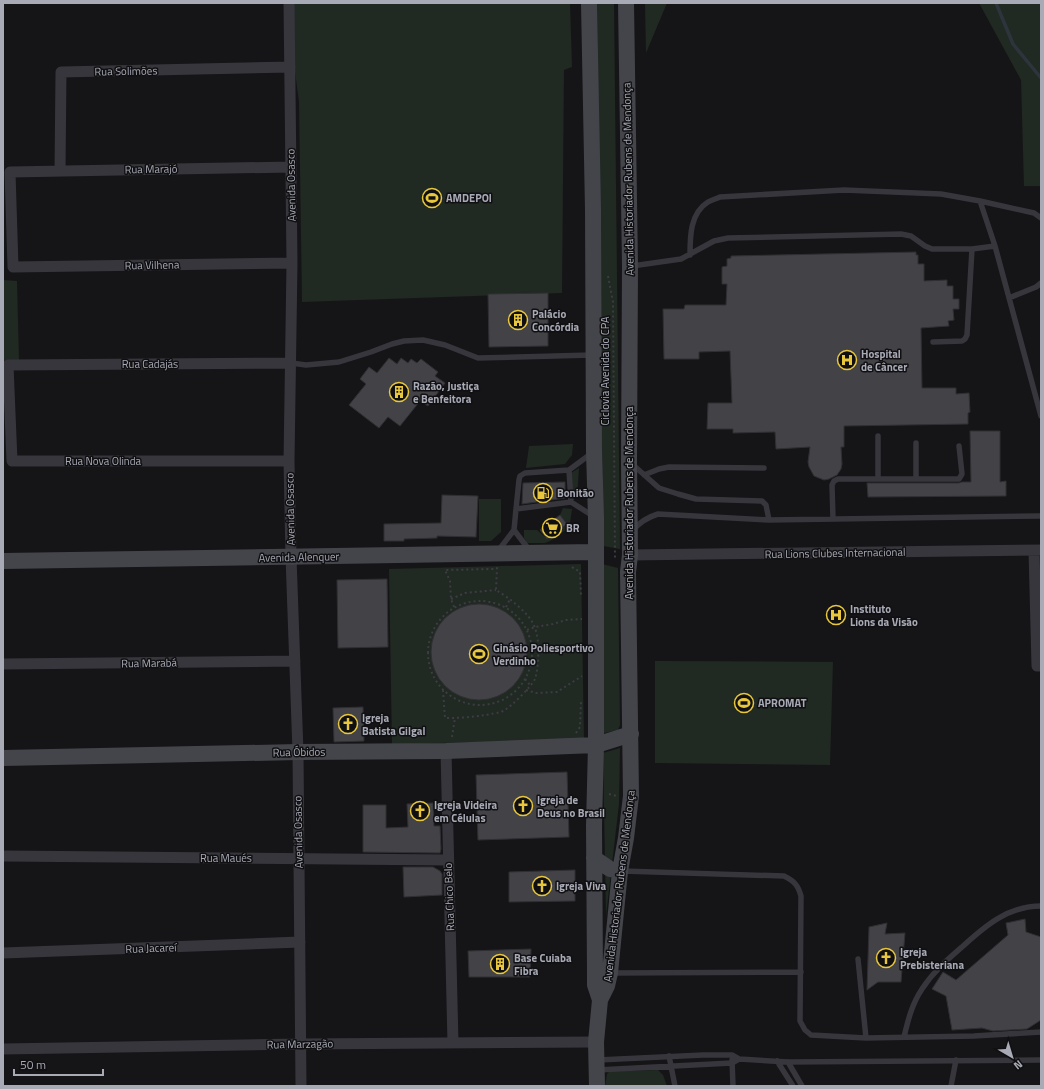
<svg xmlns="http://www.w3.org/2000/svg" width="1044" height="1089" font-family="'Titillium Web',sans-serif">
<rect width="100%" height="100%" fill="#151517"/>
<path fill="#212923" d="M286 3H570L572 67 564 70 562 293 302 302 299 102Z
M597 3H614L620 549 603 546Z
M645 3H667L646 53Z
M979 3H1041V186H1024L1021 80Z
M3 280 17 281 19 360 3 361Z
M573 444 572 455 565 464 526 468 529 446Z
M579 468 577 498 571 494V473Z
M479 499H501V532L491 541H479Z
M563 508 572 509 570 523 567 529 550 541 545 543H527L524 538V530H537L547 539 567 524 560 515Z
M581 564 584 740 392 744 389 569Z
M602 564 618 568 620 725 618 730 604 733Z
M655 661 833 662 830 765 655 763Z
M620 748 619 804 606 916 603 753Z
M658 1070 663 1075 667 1086H605L607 1074 610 1071Z"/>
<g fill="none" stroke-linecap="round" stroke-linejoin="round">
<path stroke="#2e343c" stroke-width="3.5" d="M996 3 1013 44 1041 78"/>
</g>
<path fill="#424247" stroke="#302f33" d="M916 252V255H918V264H924V281L947 280V286H953V299H959V309H953L954 320 948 321 949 326 921 328 922 388H956V394L969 393 970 412 968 413V424L844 426V447H841L842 464 841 469 837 475 829 479 824 480 814 476 809 467 808 462 810 447 776 449 775 432 733 433V429H707L708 403H732L730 351 699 352V359H664L663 309H684L685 305H726L727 284H722V267L727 266V259L731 258V256Z
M548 293V346L489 347 488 294Z
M389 358 397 364 401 358 408 363 411 359 417 363 421 359 438 372 435 376 445 383 428 406 420 401 400 426 388 417 379 428 349 405 366 384 360 379 369 367 377 373Z
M970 431H1000V482L1006 481V496L868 497 867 483H959L962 482H971Z
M565 482V498L522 504 523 483Z
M442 495 478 496 476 537 437 536V538L404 539V541H384V524L441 523Z
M560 515 567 524 547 539 540 530Z
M387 579 388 647 338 648 337 580Z
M431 652a48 48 0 1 1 96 0a48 48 0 1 1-96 0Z
M363 707 364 741 334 742 333 708Z
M567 772 569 837 478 840 476 775Z
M433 803 434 826H440L441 849 440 853 363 852V805H386V828L408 827 407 804Z
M403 867H433L440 871 442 874V895L404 897Z
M575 870V901L509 902V872Z
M1025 919 1026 932 1041 937V1020L1027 1029 993 1031 982 1028 952 1030 946 996 932 989 943 972 956 980 1008 935 1006 923Z
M887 923 885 934 905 933 901 982H878L867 990 869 927Z
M531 949 530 977H469L468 951Z"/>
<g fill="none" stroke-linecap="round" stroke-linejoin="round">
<path stroke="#3c3d42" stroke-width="2" stroke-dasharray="2 3" stroke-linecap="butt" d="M608 276 613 302 615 560
M572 567 580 572 581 596
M451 599 465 593 496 590
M428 653a52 52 0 1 1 104 0a52 52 0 1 1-104 0Z
M454 607 451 599 450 581 445 570 494 569
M506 607 510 599
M527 630 535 627 553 624 566 620 582 619
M525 679 530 685
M443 690 445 718C462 718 474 717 491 714 494 713 499 713 503 711 510 708 532 686 535 679 539 666 540 641 535 628 530 613 509 598 496 590L497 567
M526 690 536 693 557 692 582 676
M576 733 580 727 581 700
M452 737 455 718
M609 794 617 796"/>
<path stroke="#36363c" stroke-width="5.5" d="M980 201 1034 213 1041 218
M690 255C690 237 690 213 708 202 711 200 716 199 720 197L844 190 941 194 980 201 995 246 1041 416
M632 266 681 259 714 241 728 238 901 234 911 236 925 246 932 249H972L995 246
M1009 298 1036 287 1041 283
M933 342 962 341 965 339 967 335 972 249
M291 363 306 365 339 362 371 352 392 344 404 341 423 340 445 345 478 358 592 355
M632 464 659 488 678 494 696 499 762 501 766 505 769 520
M569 470 571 502
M644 475 659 469 669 467 764 468
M878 478V436
M916 478V443
M516 509 519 480 520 476 525 473 569 470 592 453
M833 519 832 485 834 481 838 479H959L962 474 959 446
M514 530 530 551
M633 530C640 522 648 517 658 514L769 520 1041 516
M498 551 514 530 516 509 571 502 593 516
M622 871 784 876C794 881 798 885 801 896L800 1021 805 1030 811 1035 866 1038 974 1036 1041 1032
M858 959 866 1038
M612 973 801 972
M904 1037C908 1020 912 1004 922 989 933 972 947 960 962 947 985 926 1008 906 1041 906
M669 1056 675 1086
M598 1060 703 1055H732L739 1059 788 1062 1041 1060
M732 1060 733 1086
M777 1061 793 1086
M788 1062 802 1086
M597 1070 732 1063 739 1059
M951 1086 956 1060"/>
<path stroke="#36363c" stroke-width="11" d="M289 3 292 263 289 461 291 557 298 752 301 1086
M291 167 10 172 13 267 292 263
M60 171 61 72 290 67
M289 461H12L8 365 291 363
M1034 551 1037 666H1041
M630 555 1041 550
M3 664 295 661
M446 751 453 1043
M3 856 448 860
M3 953 300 942
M3 1049 301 1044 596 1042"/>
<path stroke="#44454b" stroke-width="16" d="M589 3 593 210 594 451 596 518V745L594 826 595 974V985L600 1000
M3 561 595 552
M3 758 298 752 446 751 570 746 596 745 631 734
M594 858 610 869 620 871
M597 1086 596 1042 600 1000 607 986 610 973 620 871 626 838 631 796 628 572 630 555 629 461 630 266 626 3"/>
</g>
<defs>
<symbol id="stadium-ring" viewBox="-11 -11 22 22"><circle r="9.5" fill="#101012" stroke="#e8c73c" stroke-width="1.5"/><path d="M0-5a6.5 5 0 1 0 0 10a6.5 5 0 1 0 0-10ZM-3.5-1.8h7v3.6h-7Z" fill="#e8c73c"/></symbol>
<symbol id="building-ring" viewBox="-11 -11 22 22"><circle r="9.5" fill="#101012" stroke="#e8c73c" stroke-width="1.5"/><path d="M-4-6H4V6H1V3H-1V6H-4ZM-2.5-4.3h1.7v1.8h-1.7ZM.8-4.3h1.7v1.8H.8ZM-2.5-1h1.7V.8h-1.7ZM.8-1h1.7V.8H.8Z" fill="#e8c73c"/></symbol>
<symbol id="hospital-ring" viewBox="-11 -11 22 22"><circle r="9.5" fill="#101012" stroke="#e8c73c" stroke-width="1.5"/><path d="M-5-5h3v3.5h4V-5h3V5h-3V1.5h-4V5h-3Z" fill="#e8c73c"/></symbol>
<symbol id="fuel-ring" viewBox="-11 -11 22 22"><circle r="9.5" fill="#101012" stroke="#e8c73c" stroke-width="1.5"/><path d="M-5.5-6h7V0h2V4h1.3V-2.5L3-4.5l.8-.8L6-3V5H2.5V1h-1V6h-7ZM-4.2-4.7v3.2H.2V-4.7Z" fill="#e8c73c"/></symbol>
<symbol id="supermarket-ring" viewBox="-11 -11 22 22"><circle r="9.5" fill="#101012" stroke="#e8c73c" stroke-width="1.5"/><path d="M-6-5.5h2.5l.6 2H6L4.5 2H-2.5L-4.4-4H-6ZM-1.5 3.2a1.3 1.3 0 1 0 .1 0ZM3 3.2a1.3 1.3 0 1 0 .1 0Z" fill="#e8c73c"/></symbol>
<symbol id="church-ring" viewBox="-11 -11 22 22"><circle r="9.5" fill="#101012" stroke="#e8c73c" stroke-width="1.5"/><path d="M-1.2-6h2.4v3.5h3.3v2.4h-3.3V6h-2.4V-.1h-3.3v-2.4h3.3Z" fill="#e8c73c"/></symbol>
</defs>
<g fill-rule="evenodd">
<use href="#stadium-ring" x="421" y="187" width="22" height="22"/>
<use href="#building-ring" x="507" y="309" width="22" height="22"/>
<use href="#hospital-ring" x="836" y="349" width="22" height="22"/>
<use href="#building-ring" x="388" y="381" width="22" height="22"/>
<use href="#fuel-ring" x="532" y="482" width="22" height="22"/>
<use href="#supermarket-ring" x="541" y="517" width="22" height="22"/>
<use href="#hospital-ring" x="825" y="604" width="22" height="22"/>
<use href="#stadium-ring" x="468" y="643" width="22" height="22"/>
<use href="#stadium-ring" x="733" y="692" width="22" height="22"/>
<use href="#church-ring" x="337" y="713" width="22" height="22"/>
<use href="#church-ring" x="512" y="795" width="22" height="22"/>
<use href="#church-ring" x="409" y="800" width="22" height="22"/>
<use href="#church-ring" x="531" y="875" width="22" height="22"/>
<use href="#church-ring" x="875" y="947" width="22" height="22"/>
<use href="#building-ring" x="489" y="953" width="22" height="22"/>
</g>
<g text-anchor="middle" stroke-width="3" stroke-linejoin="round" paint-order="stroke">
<g font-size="11" fill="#a8aab6" stroke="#101012">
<text transform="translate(126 71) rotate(-1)" y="4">Rua Solimões</text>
<text transform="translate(151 169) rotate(-1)" y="4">Rua Marajó</text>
<text transform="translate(628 179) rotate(-91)" y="4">Avenida Historiador Rubens de Mendonça</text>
<text transform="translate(291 185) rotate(-91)" y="4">Avenida Osasco</text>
<text transform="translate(152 265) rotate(-1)" y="4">Rua Vilhena</text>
<text x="150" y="368">Rua Cadajás</text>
<text transform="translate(605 371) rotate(-90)" y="4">Ciclovia Avenida do CPA</text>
<text x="103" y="465">Rua Nova Olinda</text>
<text transform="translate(629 503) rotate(-90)" y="4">Avenida Historiador Rubens de Mendonça</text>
<text transform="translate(290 509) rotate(-91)" y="4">Avenida Osasco</text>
<text transform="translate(835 553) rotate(-1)" y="4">Rua Lions Clubes Internacional</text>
<text transform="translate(299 557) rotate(-1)" y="4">Avenida Alenquer</text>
<text transform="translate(149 663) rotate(-1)" y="4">Rua Marabá</text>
<text transform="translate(299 752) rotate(-1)" y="4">Rua Óbidos</text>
<text transform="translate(298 832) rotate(-91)" y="4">Avenida Osasco</text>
<text x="226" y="862">Rua Maués</text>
<text transform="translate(619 886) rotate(-83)" y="4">Avenida Historiador Rubens de Mendonça</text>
<text transform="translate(449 897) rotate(-92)" y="4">Rua Chico Belo</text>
<text transform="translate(151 948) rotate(-2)" y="4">Rua Jacareí</text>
<text transform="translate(300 1044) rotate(-1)" y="4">Rua Marzagão</text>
</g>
<g font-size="11" font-weight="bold" fill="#a8aab6" stroke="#101012" text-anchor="start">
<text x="446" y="202">AMDEPOl</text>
<text x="532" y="318">Palácio<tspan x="532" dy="13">Concórdia</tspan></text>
<text x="861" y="358">Hospital<tspan x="861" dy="13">de Câncer</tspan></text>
<text x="413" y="390">Razão, Justiça<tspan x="413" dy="13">e Benfeitora</tspan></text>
<text x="557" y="497">Bonitão</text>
<text x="566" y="532">BR</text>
<text x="850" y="613">Instituto<tspan x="850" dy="13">Lions da Visão</tspan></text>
<text x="493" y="652">Ginásio Poliesportivo<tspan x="493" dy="13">Verdinho</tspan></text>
<text x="758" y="707">APROMAT</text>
<text x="362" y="722">Igreja<tspan x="362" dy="13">Batista Gilgal</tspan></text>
<text x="537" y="804">Igreja de<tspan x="537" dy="13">Deus no Brasil</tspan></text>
<text x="434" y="809">Igreja Videira<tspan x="434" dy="13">em Células</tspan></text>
<text x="556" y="890">Igreja Viva</text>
<text x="900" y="956">Igreja<tspan x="900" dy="13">Prebisteriana</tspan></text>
<text x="514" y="962">Base Cuiaba<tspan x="514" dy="13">Fibra</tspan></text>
</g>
</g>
<rect width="1044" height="1089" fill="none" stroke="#a8aab6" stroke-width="8"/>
<g transform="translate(1012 1057) rotate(142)" stroke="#101012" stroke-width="3" paint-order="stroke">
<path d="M0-3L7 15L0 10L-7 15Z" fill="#a8aab6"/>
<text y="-6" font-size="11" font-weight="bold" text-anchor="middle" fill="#a8aab6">N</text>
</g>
<path d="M14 1069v6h89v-6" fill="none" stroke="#a8aab6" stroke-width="2"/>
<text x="20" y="1069" font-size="12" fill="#a8aab6" stroke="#101012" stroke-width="3" paint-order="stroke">50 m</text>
</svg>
